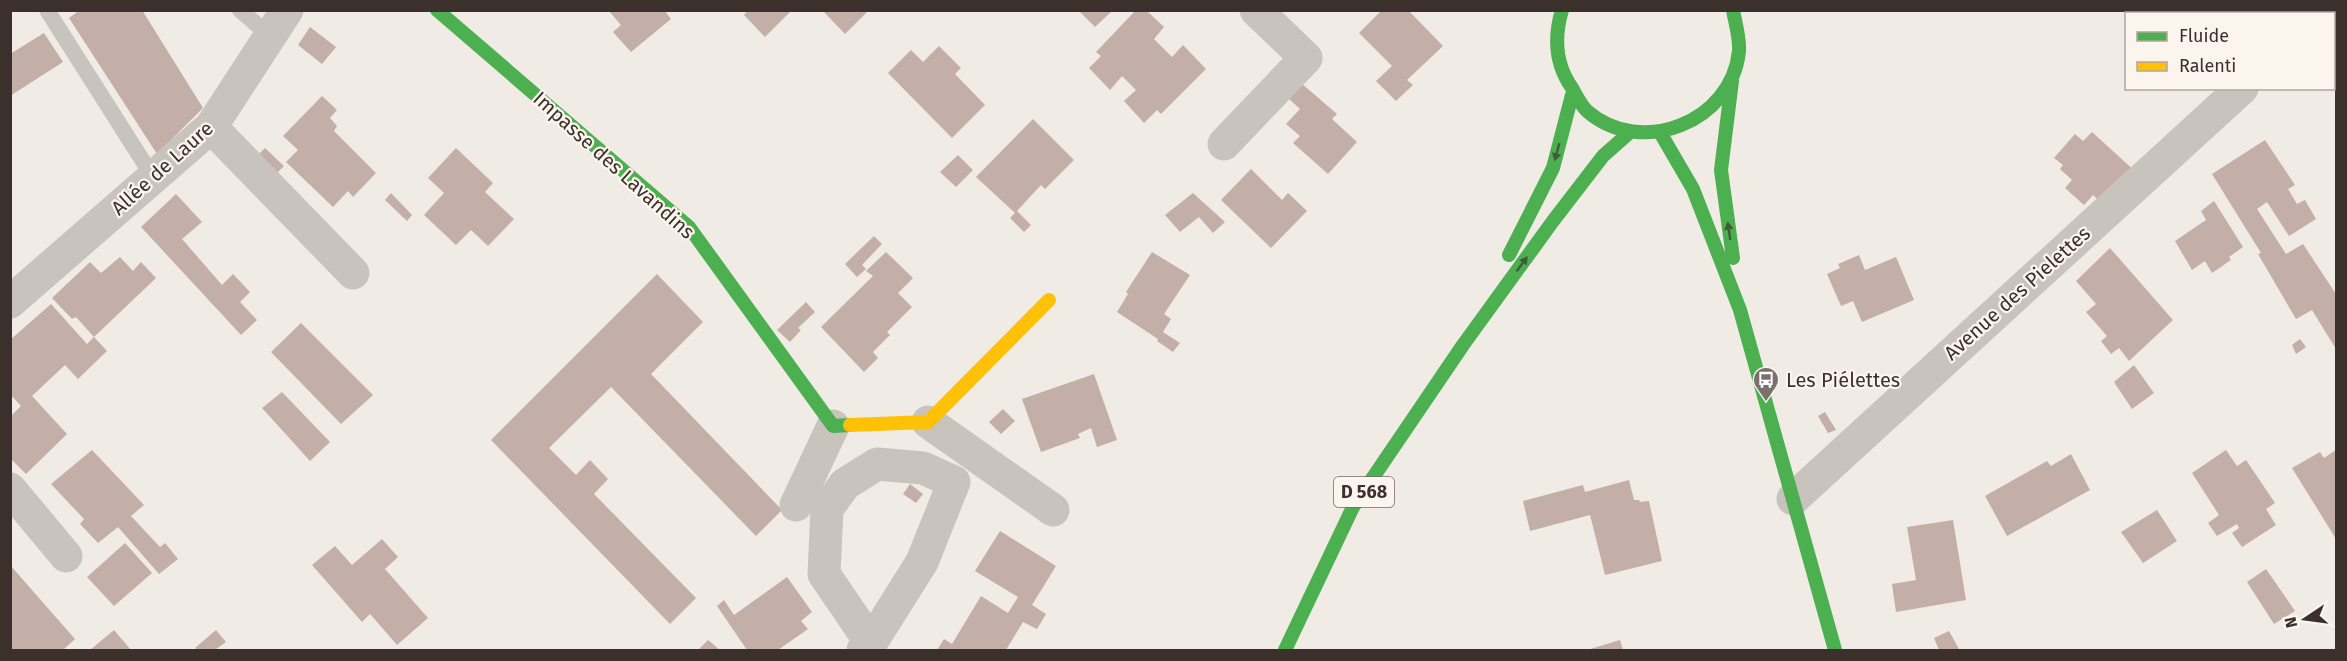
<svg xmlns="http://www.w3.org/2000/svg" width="2347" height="661" font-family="'Fira Sans',sans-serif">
<rect width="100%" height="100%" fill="#f0ebe5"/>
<path fill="#c3afa7" d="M80 10H142L203 108 157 154 69 18Z
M608 10H664L671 19 631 52 613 32 621 25Z
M748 10H792L765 37 744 15Z
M822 10H869L845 34Z
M1078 10H1110L1111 12 1095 27Z
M1136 10H1146L1164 27 1154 39 1172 57 1183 45 1206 69 1161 114 1157 110 1144 123 1124 101 1136 90 1122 76 1110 90 1089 68 1101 56 1096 52Z
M1382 10H1408L1443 46 1407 80 1413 85 1396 101 1376 81 1392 66 1359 33Z
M310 27 336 47 322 64 298 45Z
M44 33 63 62 10 96V54Z
M939 46 961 68 955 74 985 105 952 138 888 73 911 50 923 62Z
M1301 83 1337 114 1332 119 1357 142 1328 174 1293 143 1300 136 1286 124 1300 109 1288 98Z
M322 96 337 110 330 118 337 126 334 131 376 173 353 197 348 191 333 207 286 162 298 150 283 136Z
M1033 119 1074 160 1045 189 1041 185 1017 211 1031 225 1024 232 1010 218 1015 213 976 177Z
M2092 132 2137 173 2106 207 2093 195 2084 205 2065 188 2072 180 2060 169 2063 165 2054 158 2075 134 2083 141Z
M2265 140 2295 185 2288 189 2297 204 2305 200 2316 219 2289 236 2267 202 2257 209 2286 254 2303 244 2336 294V349L2312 310 2296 319 2258 254 2261 253 2212 174Z
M265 148 284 166 276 174 257 156Z
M456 148 493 183 485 192 514 219 488 246 471 230 456 245 424 215 444 193 428 178Z
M958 155 973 170 956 187 940 172Z
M1251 169 1282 200 1288 193 1307 211 1271 248 1221 200Z
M391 193 412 215 407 221 385 200Z
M1193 193 1225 222 1213 233 1199 217 1180 232 1165 215Z
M176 194 202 222 182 239 222 285 233 274 250 292 240 302 257 320 241 335 141 227Z
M2214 201 2243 247 2229 257 2231 260 2212 273 2205 261 2192 270 2175 241 2206 220 2201 211Z
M874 236 882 244 862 265 866 269 857 277 845 264Z
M2110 248 2173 320 2129 361 2119 348 2111 354 2101 341 2107 336 2086 312 2096 304 2076 281Z
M886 252 913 278 898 293 912 307 887 332 890 335 873 352 878 358 864 372 821 327 873 276 866 271Z
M1152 252 1190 275 1164 314 1171 319 1163 332 1180 343 1173 352 1157 341 1158 339 1117 312 1128 294 1126 292Z
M1859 255 1865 270 1896 257 1914 300 1862 322 1853 301 1841 306 1827 274 1840 268 1838 264Z
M120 257 133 271 141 262 156 278 94 337 107 351 78 379 65 365 32 396 67 434 26 474 10 458V417L21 406 10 394V340L51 304 87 344 94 337 76 317 72 319 52 298 90 262 101 273Z
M657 274 703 322 651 374 782 510 756 536 611 387 549 448 576 475 590 460 608 479 594 494 696 598 670 624 491 440Z
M806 302 815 312 798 328 801 330 790 342 777 330Z
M301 323 373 395 341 424 271 352Z
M2300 339 2306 347 2296 354 2292 345Z
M2134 365 2154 393 2132 409 2114 382Z
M1094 374 1117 440 1097 447 1091 428 1078 434 1080 438 1041 452 1022 399Z
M282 392 330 442 310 461 262 408Z
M1003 409 1015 421 1001 434 989 422Z
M1825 412 1836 430 1828 433 1818 416Z
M92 450 144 505 131 516 160 547 165 543 178 559 159 574 118 527 98 543 80 524 84 519 51 484Z
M2226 450 2237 466 2246 460 2275 503 2266 509 2276 525 2242 547 2232 533 2239 528 2237 524 2217 536 2208 523 2219 515 2192 473Z
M2336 450V539L2292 468 2320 452 2324 458Z
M2071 454 2090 490 2007 536 1985 496 2047 461 2051 466Z
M1629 480 1634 500H1639L1640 502 1649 501 1662 561 1605 575 1590 515 1530 531 1523 501 1583 485 1585 492Z
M910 484 923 494 916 503 903 494Z
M2157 510 2177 541 2143 563 2121 532Z
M1953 520 1966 600 1896 612 1892 584 1916 580 1907 527Z
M1000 531 1056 566 1032 605 1046 614 1037 629 1023 622 1006 650H937L944 639 952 644 981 596 1008 613 1018 597 975 571Z
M382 539 398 557 385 569 428 618 397 645 370 614 362 622 312 565 335 546 352 565Z
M125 543 152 573 114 606 87 577Z
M10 565 75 639 63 650H10Z
M2266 569 2295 611 2274 624 2247 582Z
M787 577 812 612 801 621 808 629 778 650H747L717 606 724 600 734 615Z
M114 630 131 650H90Z
M216 630 226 642 215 650H198L195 648Z
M1949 631 1959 649 1939 650 1934 638Z
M708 640 720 650H698Z
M1620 640 1623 650H1587Z"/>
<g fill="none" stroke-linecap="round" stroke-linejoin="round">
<path stroke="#c9c3be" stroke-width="16" d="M47 10 153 177
M240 10 270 36"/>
<path stroke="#c9c3be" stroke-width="33" d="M2324 14 2327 10
M211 127 353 273
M1224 144 1306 58 1256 10
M10 302 211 127 287 10
M928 422 1053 510
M10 489 66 556
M1793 499 2242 88
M796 505 833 426
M863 650 871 643 922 562 954 482 923 468 877 464 845 484 827 509 824 574 871 643"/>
<path stroke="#4caf50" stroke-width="14" d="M437 10 689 227 833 426 850 425
M1562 10C1554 37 1555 64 1572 88 1576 95 1581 105 1587 111 1641 158 1732 122 1739 51 1740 38 1735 22 1733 10
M1732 81 1721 170 1733 258
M1661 134 1693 189 1740 310 1835 650
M1509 255 1553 168 1572 95
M1285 650 1353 507 1463 345 1553 221 1603 156 1629 133"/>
<path stroke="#ffc107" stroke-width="14" d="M850 425 928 422 1049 300"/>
</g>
<defs><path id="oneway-solid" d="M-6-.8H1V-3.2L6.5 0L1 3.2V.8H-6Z" transform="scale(1.5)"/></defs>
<g fill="#415c38">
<use href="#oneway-solid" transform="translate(1557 152) rotate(105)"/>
<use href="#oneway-solid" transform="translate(1729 231) rotate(-98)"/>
<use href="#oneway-solid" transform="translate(1522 264) rotate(-54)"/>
</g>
<defs>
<symbol id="bus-pin" viewBox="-11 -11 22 30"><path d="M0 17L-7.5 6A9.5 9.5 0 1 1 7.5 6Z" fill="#7a716c" stroke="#fbf5ee"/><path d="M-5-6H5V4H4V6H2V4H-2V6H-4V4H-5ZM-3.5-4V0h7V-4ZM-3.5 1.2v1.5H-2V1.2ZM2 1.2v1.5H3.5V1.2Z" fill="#fff"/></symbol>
</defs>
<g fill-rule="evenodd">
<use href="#bus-pin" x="1751" y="365" width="30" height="40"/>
</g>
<g text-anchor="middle" stroke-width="4.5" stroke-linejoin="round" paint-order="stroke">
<rect fill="#fbf5ee" stroke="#756b66" stroke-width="1.5" x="1334" y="477" width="60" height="30" rx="4.5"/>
<g font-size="18" font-weight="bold" fill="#3b302b">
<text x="1364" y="498">D 568</text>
</g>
<g font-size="20" fill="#3b302b" stroke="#fbf5ee">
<text transform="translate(614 165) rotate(42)" y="7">Impasse des Lavandins</text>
<text transform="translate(162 168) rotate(-42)" y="7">Allée de Laure</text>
<text transform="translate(2017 293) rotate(-42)" y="7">Avenue des Pielettes</text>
</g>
<g font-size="20" fill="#3b302b" stroke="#fbf5ee" text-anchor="start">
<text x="1786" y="387">Les Piélettes</text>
</g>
</g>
<rect width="2347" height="661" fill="none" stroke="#3b302b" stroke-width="24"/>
<rect x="2125" y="12" width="210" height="78" fill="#fbf5ee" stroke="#aea6a0" stroke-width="1.5"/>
<rect x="2137" y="32" width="30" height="9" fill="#4caf50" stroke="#aea6a0" stroke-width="1.5"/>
<text x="2179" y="42" font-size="18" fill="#3b302b">Fluide</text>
<rect x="2137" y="62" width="30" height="9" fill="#ffc107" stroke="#aea6a0" stroke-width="1.5"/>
<text x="2179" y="72" font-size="18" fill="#3b302b">Ralenti</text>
<g transform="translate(2305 619) rotate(257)" stroke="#fbf5ee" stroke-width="4.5" paint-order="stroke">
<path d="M0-4.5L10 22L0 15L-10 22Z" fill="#3b302b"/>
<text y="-9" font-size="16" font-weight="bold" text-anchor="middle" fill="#3b302b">N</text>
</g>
</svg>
